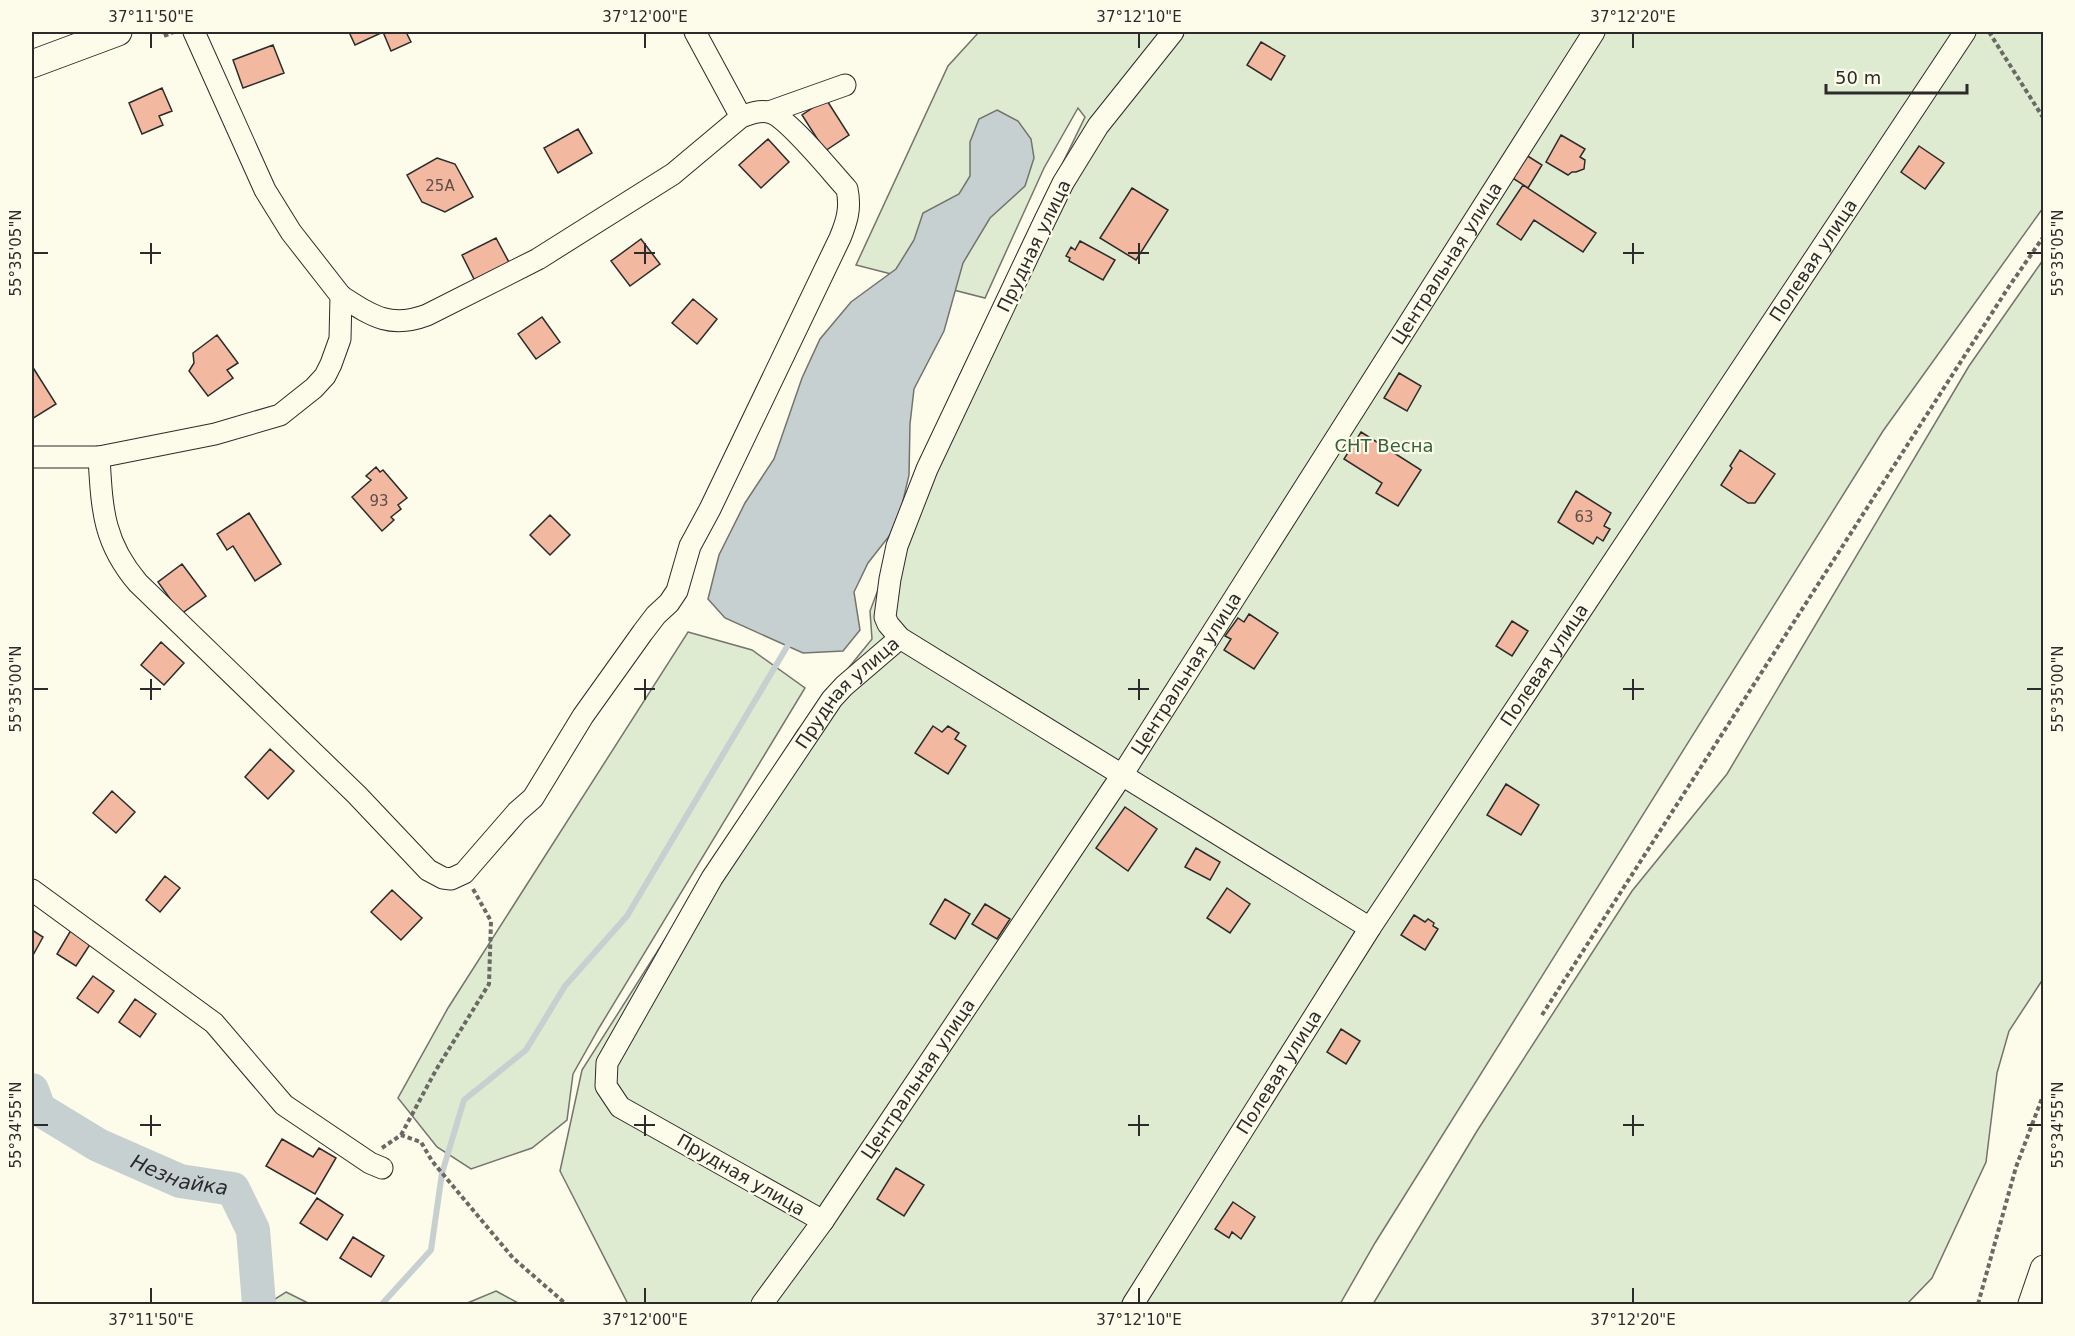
<svg xmlns="http://www.w3.org/2000/svg" width="2075" height="1336" font-family="'DejaVu Sans',sans-serif">
<rect width="100%" height="100%" fill="#fdfbea"/>
<path fill="#deebd1" stroke="#74746e" stroke-width="1.5" d="M979 32H2043V208L1883 431 1375 1243 1340 1304H628L560 1171 582 1070 798 730 872 639 870 611 955 385 1085 117 1078 108 1044 168 985 298 856 265 948 66Z
M2043 260V979L2009 1031 1997 1073 1986 1162 1932 1278 1907 1304H1373L1477 1131 1632 891 1727 774 1969 366Z
M688 632 752 650 805 688 599 1028 573 1074 567 1120 532 1148 471 1169 437 1147 398 1098 448 1008Z
M496 1291 520 1304H465Z
M286 1292 310 1304H267Z"/>
<path fill="#c7d0d0" stroke="#74746e" stroke-width="1.5" d="M997 110 1018 121 1031 139 1034 158 1025 186 990 218 963 263 944 331 914 389 910 424 909 475 897 526 868 563 854 592 860 630 843 651 803 653 725 618 708 599 719 555 745 503 774 459 802 378 820 339 851 302 896 269 914 240 923 213 959 194 970 176V142L979 119Z"/>
<g fill="none" stroke-linecap="round" stroke-linejoin="round">
<path stroke="#c7d0d0" stroke-width="6" d="M382 1304 431 1250 442 1173 464 1100 526 1050 565 986 627 916 788 645"/>
<path stroke="#c7d0d0" stroke-width="34" id="s1" d="M32 1090 39 1109 98 1145 180 1181 233 1189 253 1230 259 1304"/>
</g>
<path fill="#f2b8a0" stroke="#2b2b2b" stroke-width="1.5" d="M349 32H406L411 42 391 51 383 32 355 45Z
M1261 42 1285 56 1271 80 1247 65Z
M273 45 284 73 243 88 233 60Z
M162 88 172 111 159 116 163 125 142 134 129 103Z
M826 99 849 135 825 151 802 115Z
M578 129 592 153 558 173 544 148Z
M1561 135 1585 149 1580 157 1585 160 1584 169 1576 172H1572L1568 175 1546 162Z
M768 139 789 162 761 188 739 165Z
M1919 146 1944 163 1925 189 1901 172Z
M1526 155 1542 165 1528 188 1511 177Z
M437 158 455 164 473 197 445 212 422 202 407 175Z
M1523 185 1596 233 1583 252 1534 220 1521 240 1497 224Z
M1132 188 1168 210 1136 260 1100 238Z
M496 238 511 266 477 285 462 255Z
M641 239 660 264 630 286 611 261Z
M1080 241 1115 260 1103 280 1069 261 1070 258 1066 256 1071 247 1075 250Z
M693 299 717 319 697 344 672 323Z
M542 317 560 342 536 359 518 334Z
M217 335 238 363 227 370 233 378 208 396 189 371 194 363 193 353Z
M32 366 56 404 32 419Z
M1399 373 1421 386 1407 411 1384 398Z
M1361 432 1421 470 1398 506 1376 493 1382 483 1344 459Z
M1740 450 1775 474 1755 503H1748L1721 485 1732 468 1730 466Z
M376 467 380 472 383 470 407 498 398 505 401 509 391 517 394 520 382 531 352 497 371 480 366 476Z
M1576 491 1611 513 1604 526 1610 529 1603 541 1597 537 1593 544 1558 522Z
M249 513 281 564 255 581 233 546 227 550 217 534Z
M550 515 570 535 550 555 530 535Z
M182 564 206 596 181 614 158 582Z
M1249 614 1278 633 1254 669 1224 650 1231 639 1225 636 1238 618 1244 622Z
M1512 621 1528 631 1512 656 1496 646Z
M161 642 184 663 164 685 141 665Z
M933 726 942 732 948 726 959 733 955 739 966 746 948 774 915 753Z
M270 749 294 771 268 799 245 777Z
M1506 784 1539 805 1521 835 1487 815Z
M112 791 135 812 116 833 93 813Z
M1125 807 1157 829 1128 871 1096 848Z
M1196 848 1220 862 1210 880 1185 867Z
M165 876 180 888 160 912 146 900Z
M1227 888 1250 904 1230 933 1207 918Z
M392 890 422 918 401 940 371 912Z
M945 899 970 914 955 939 930 924Z
M985 904 1010 919 997 939 972 924Z
M1414 915 1425 922 1428 919 1434 923 1433 926 1438 929 1425 950 1401 935Z
M32 930 43 937 32 957Z
M71 930 91 943 76 966 57 954Z
M93 976 114 991 98 1013 77 998Z
M135 999 156 1014 140 1037 119 1022Z
M1341 1029 1360 1041 1346 1064 1327 1052Z
M282 1139 313 1157 319 1148 336 1158 315 1194 266 1166Z
M896 1168 924 1185 904 1216 877 1199Z
M317 1198 343 1215 327 1240 300 1223Z
M1233 1202 1255 1217 1241 1239 1232 1232 1229 1238 1215 1229Z
M353 1237 384 1256 371 1277 340 1258Z"/>
<g fill="none" stroke-linecap="round" stroke-linejoin="round">
<defs>
<g id="minor">
<path d="M695 32 741 117"/>
<path d="M1173 32 1098 126 1063 183 1045 220 927 469 897 546 890 579 885 617 888 624 900 638 1370 928"/>
<path d="M769 112 845 85"/>
<path d="M32 457H99L215 434 280 415 314 388 325 376 331 364 340 339 341 296 291 232 265 190 194 32"/>
<path d="M99 457C102 509 103 542 138 583L357 795 428 870 443 878 451 879 464 873 517 812 533 798 583 716 643 632 656 615 669 603 677 591 690 546 710 509 840 238C847 221 851 208 847 189 832 173 786 115 768 112 759 110 749 114 741 117L673 174 538 259 427 315C390 329 372 316 341 296"/>
<path d="M32 890 214 1023 284 1105 370 1163 382 1168"/>
<path id="s2" d="M823 1221 620 1107 606 1086 607 1063 712 878 832 699 844 686 900 638"/>
<path id="s3" d="M762 1304 823 1221 1122 775 1594 32"/>
<path id="s4" d="M1133 1304 1370 928 1965 32"/>
</g>
<path id="major" d="M32 64 118 32
M2032 1304 2044 1269"/>
</defs>
<use href="#minor" stroke="#2b2b2b" stroke-width="23"/>
<use href="#major" stroke="#2b2b2b" stroke-width="29"/>
<path stroke="#6a6964" stroke-width="4" stroke-dasharray="4.5 3" stroke-linecap="butt" d="M1989 32 2044 119
M164 36 174 32
M1542 1015 2008 288 2044 236
M401 1135 436 1070 489 984 491 921 473 889
M382 1148 401 1135 421 1142 432 1161 513 1258 566 1304
M1978 1304 2016 1167 2044 1093"/>
<use href="#minor" stroke="#fdfbea" stroke-width="21"/>
<use href="#major" stroke="#fdfbea" stroke-width="27"/>
</g>
<path fill="none" stroke="#2b2b2b" stroke-width="2" d="M151 33V48M645 33V48M1139 33V48M1633 33V48M151 243V264M645 243V264M1139 243V264M1633 243V264M33 253H48M140 253H161M634 253H655M1128 253H1149M1623 253H1644M2027 253H2042M151 679V700M645 679V700M1139 679V700M1633 679V700M33 689H48M140 689H161M634 689H655M1128 689H1149M1623 689H1644M2027 689H2042M151 1115V1136M645 1115V1136M1139 1115V1136M1633 1115V1136M33 1125H48M140 1125H161M634 1125H655M1128 1125H1149M1623 1125H1644M2027 1125H2042M151 1288V1303M645 1288V1303M1139 1288V1303M1633 1288V1303"/>
<g text-anchor="middle" stroke-width="4.5" stroke-linejoin="round" paint-order="stroke">
<g font-size="15" fill="#5d4e48">
<text x="440" y="191">25А</text>
<text x="379" y="506">93</text>
<text x="1584" y="522">63</text>
</g>
<g font-size="18" fill="#2b2b2b" stroke="#fdfbea">
<text transform="translate(1034 246) rotate(-64)" y="6">Прудная улица</text>
<text dy="6" stroke="none"><textPath href="#s4" startOffset="1246">Полевая улица</textPath></text>
<text dy="6" stroke="none"><textPath href="#s3" startOffset="1246">Центральная улица</textPath></text>
<text dy="6" stroke="none"><textPath href="#s4" startOffset="760">Полевая улица</textPath></text>
<text dy="6" stroke="none"><textPath href="#s3" startOffset="760">Центральная улица</textPath></text>
<text dy="6" stroke="none"><textPath href="#s2" startOffset="724">Прудная улица</textPath></text>
<text dy="6" stroke="none"><textPath href="#s4" startOffset="274">Полевая улица</textPath></text>
<text dy="6" stroke="none"><textPath href="#s3" startOffset="274">Центральная улица</textPath></text>
<text transform="translate(741 1175) rotate(30)" y="6">Прудная улица</text>
</g>
<g font-size="18" fill="#34623c" stroke="#fdfbea">
<text x="1384" y="452">СНТ Весна</text>
</g>
<g font-size="20" font-style="italic" fill="#2b2b2b" stroke="#fdfbea">
<text dy="7" stroke="none"><textPath href="#s1" startOffset="177">Незнайка</textPath></text>
</g>
</g>
<rect width="2075" height="1336" fill="none" stroke="#fdfbea" stroke-width="66"/>
<path d="M1826 84v9h141v-9" fill="none" stroke="#2b2b2b" stroke-width="3"/>
<text x="1835" y="84" font-size="18" fill="#2b2b2b" stroke="#fdfbea" stroke-width="4.5" paint-order="stroke">50 m</text>
<rect x="33" y="33" width="2009" height="1270" fill="none" stroke="#2b2b2b" stroke-width="2"/>
<g font-size="15" text-anchor="middle" fill="#2b2b2b">
<text x="151" y="22">37°11'50"E</text>
<text x="645" y="22">37°12'00"E</text>
<text x="1139" y="22">37°12'10"E</text>
<text x="1633" y="22">37°12'20"E</text>
<text transform="translate(16 253) rotate(-90)" y="5">55°35'05"N</text>
<text transform="translate(2058 253) rotate(-90)" y="5">55°35'05"N</text>
<text transform="translate(16 689) rotate(-90)" y="5">55°35'00"N</text>
<text transform="translate(2058 689) rotate(-90)" y="5">55°35'00"N</text>
<text transform="translate(16 1125) rotate(-90)" y="5">55°34'55"N</text>
<text transform="translate(2058 1125) rotate(-90)" y="5">55°34'55"N</text>
<text x="151" y="1325">37°11'50"E</text>
<text x="645" y="1325">37°12'00"E</text>
<text x="1139" y="1325">37°12'10"E</text>
<text x="1633" y="1325">37°12'20"E</text>
</g>
</svg>
